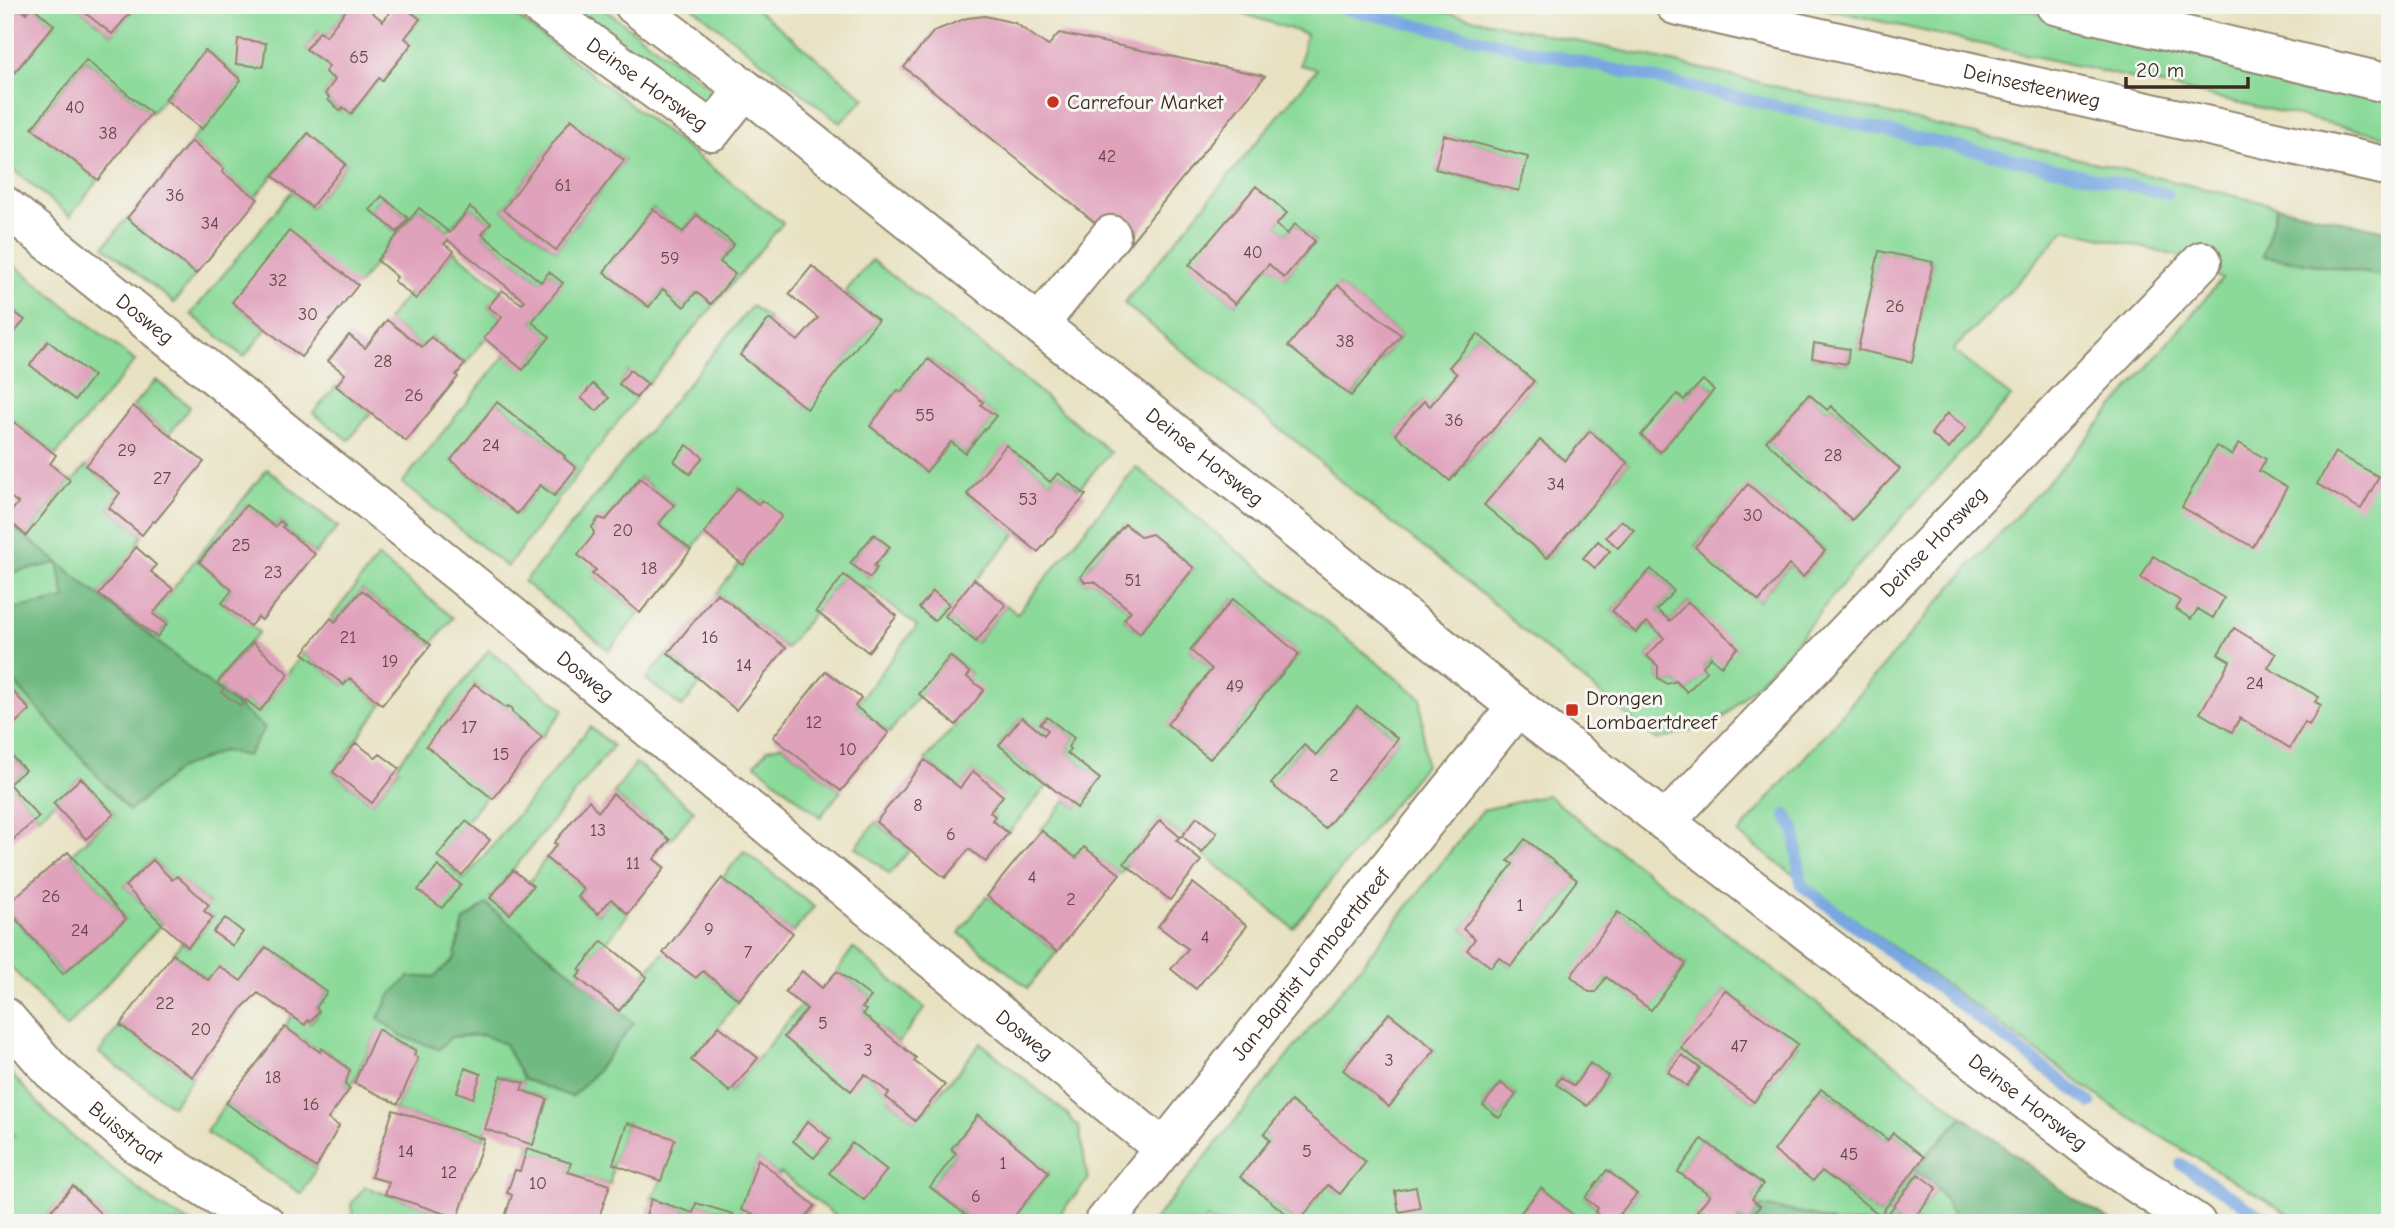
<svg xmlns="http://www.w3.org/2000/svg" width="2395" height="1228" font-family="'Comic Neue',sans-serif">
<rect width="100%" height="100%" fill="#f6f6f2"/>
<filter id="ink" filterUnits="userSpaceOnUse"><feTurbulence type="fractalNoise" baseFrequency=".0143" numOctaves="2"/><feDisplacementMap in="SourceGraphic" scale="14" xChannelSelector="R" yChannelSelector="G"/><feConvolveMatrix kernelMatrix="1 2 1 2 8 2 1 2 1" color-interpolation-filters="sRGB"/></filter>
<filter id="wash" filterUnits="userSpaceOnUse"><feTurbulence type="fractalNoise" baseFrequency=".00686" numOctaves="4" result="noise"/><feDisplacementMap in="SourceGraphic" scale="28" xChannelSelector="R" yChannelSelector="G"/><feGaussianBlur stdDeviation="1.57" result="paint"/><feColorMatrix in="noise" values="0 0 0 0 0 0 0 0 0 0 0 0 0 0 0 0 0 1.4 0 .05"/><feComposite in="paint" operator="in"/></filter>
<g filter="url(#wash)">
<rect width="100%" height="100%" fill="#e8e2c2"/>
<path fill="#8bda9a" stroke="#63825c" stroke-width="2" fill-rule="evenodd" d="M16 5H75L112 34 137 5H350L326 36 319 31 306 49 329 66 335 80 325 94 329 97 328 100 340 111 343 107 351 114 379 78 383 80 411 44 405 38 420 19 402 5H502L783 223 648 384 629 371 620 384 636 398 507 567 402 483 505 355 523 369 550 338 532 322 562 283 549 272 541 282 482 234 491 223 470 207 448 231 419 208 358 285 233 302 266 330 244 357 191 314 292 191 311 207 346 164 308 133 255 197 222 172 224 169 191 141 241 80 206 51 151 113 86 60 32 127 98 180 70 216 5 163V84L54 25 32 6 26 13ZM571 120 624 160 556 250 503 210ZM382 196 408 218 396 232 370 210ZM653 209 683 232 697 215 734 244 684 307 663 289 649 307 604 273ZM497 402 565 456 564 458 576 468 554 496 540 485 517 514 451 460Z
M538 5H598L733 104 712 131Z
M690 5H752L865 98 840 123Z
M1207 5H1411L1673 62 2277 206 2263 256 2390 277V1223H2303L2116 1109 1738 834 1969 567 2078 449 2222 279 2182 257 2065 229 2020 280 1953 350 2011 397 1849 576 1785 655 1720 721 1657 740 1521 629 1503 611 1347 487 1306 449 1226 387 1124 303 1317 69 1300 65 1306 34 1241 13ZM1444 135 1527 157 1518 191 1436 170ZM1286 213 1276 225 1287 234 1295 224 1315 241 1285 277 1269 264 1235 304 1190 265ZM1879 251 1933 262 1912 361 1858 349ZM1338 285 1401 335 1352 396 1289 346ZM1478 334 1534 381 1451 480 1396 434 1423 401 1430 406 1457 374 1450 367ZM1814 343 1849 349 1847 364 1812 358ZM1702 380 1714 389 1660 452 1641 435 1684 400ZM1809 394 1827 410 1832 406 1899 468 1852 520 1766 441ZM1590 431 1628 463 1547 558 1485 505 1540 440 1565 461ZM1748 485 1825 550 1803 577 1789 565 1759 601 1695 546ZM1651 569 1674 591 1657 610 1670 621 1688 602 1737 648 1711 657 1702 667 1706 671 1687 692 1676 681 1667 684 1658 678V666L1647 656 1664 638 1647 622 1636 633 1612 611Z
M1809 5H2006L2390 101V137Z
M127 218 196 274 174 303 104 246Z
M454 251 502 290 488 307 502 317 465 364 432 337 422 347 387 320 409 293 416 298Z
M5 258 135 361 56 455 5 414V344L24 320 5 305Z
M872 260 1029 383 1110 452 1079 489 1058 473 1050 482 1006 446 967 494 1016 534 945 616 976 642 1006 605 1017 614 1136 467 1236 550 1421 698 1425 765 1293 928 1202 853 1217 833 1198 818 1182 836 1159 819 1125 863 1127 866 1120 874 1084 848 1076 858 1041 830 1066 800 1077 808 1100 779 1067 753 1070 749 1068 747 1074 738 1047 717 1041 724 1048 730 1044 735 1022 717 999 745 1048 785 1008 833 992 820 995 816 990 812 1003 795 973 772 960 788 925 760 956 725 967 677 970 673 950 656 889 733 855 706 917 626 866 586 862 589 844 575 786 648 717 593 740 563 743 564 762 501 758 504 739 488 691 550 659 524 674 505 640 478 606 520 599 518 592 527 594 534 596 570 593 575 640 613 609 650 524 582 752 306 769 319 740 355 806 408 878 320 845 292ZM929 359 982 402 981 405 995 416 966 453 951 442 926 471 870 426 898 390 901 392ZM1125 524 1141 537 1194 568 1140 633 1124 619 1131 611 1095 582H1085L1080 577ZM874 534 890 547 874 566 877 568 869 578 850 562ZM1233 599 1299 654 1210 759 1168 724 1212 669 1190 650ZM1357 706 1398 739 1325 828 1271 784 1303 745 1316 755Z
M156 380 190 407 169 434 133 406Z
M336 386 371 413 349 440 313 413Z
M86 466 120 493 109 508 142 535 136 548 99 595 157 637 167 624 153 614 267 469 338 527 315 554 282 527 285 525 280 521 275 527 246 505 199 562 232 590 222 603 259 632 217 682 224 688 221 693 241 706 246 700 260 711 303 653 344 685 350 678 382 705 333 772 372 803 399 769 396 766 489 650 564 710 542 737 512 712 511 708 508 706 506 708 475 684 488 794 438 856 464 880 590 727 613 746 490 898 510 914 532 887 529 883 546 858 584 889 578 897 598 914 611 899 628 914 605 944 602 942 580 969 582 971 577 977 619 1011 646 977 644 975 663 953 703 971 739 1000 719 1026 730 1092 801 1005 807 1009 784 1037 865 1074 889 1093 886 1097 915 1121 922 1112 924 1113 981 1043 1067 1114 1079 1128 1088 1180 1052 1223H1009L1049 1172 978 1115 951 1149 956 1153 930 1187 976 1223H844L781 1173 779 1176 758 1159 738 1223H730L732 1214 697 1203 693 1213 651 1199 661 1181 627 1123 613 1164 610 1185 568 1172 570 1164 528 1149V1143L533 1144 547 1099 521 1090 523 1083 501 1076 484 1139 393 1110 398 1104 418 1058 414 1055 416 1049 398 1042 378 1030 350 1089 345 1085 350 1069 323 1049 320 1052 285 1027 291 1016 311 1022 319 1011 316 1008 327 992 266 947 241 981 208 980 173 954 182 942 188 947 213 918 204 911 209 904 177 877 172 880 153 860 125 886 162 924 66 1028 5 960V916L11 914 63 974 126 919 70 855 114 814 81 778 39 817 9 784 25 770 5 749V732L30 709 5 683V520L26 536 70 480 73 481ZM808 1121 830 1139 814 1158 794 1141Z
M378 557 453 618 431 645 362 590 335 622 331 618Z
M668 653 702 682 682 707 646 679Z
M782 745 841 791 820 817 755 764 768 749Z
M636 763 694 811 670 840 613 794Z
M1547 795 1963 1116 1924 1157 1893 1133 1888 1140 1822 1088 1775 1151 1822 1171 1880 1215 1915 1170 1918 1174 1888 1214 1900 1223H1834L1808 1214 1760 1206 1752 1199 1763 1184 1702 1139 1678 1172 1710 1195 1695 1215 1706 1223H1612L1637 1194 1607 1170 1585 1198 1598 1208 1595 1212 1608 1223H1583L1541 1188 1512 1223H1298L1328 1185 1340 1194 1264 1134 1270 1140 1241 1177 1297 1223H1212L1207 1218 1203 1223H1152L1364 962 1483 810ZM1525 839 1577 880 1511 966 1463 929 1513 864 1508 860ZM1618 912 1686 964 1651 1009 1606 977 1596 992ZM1725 990 1798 1045 1754 1102 1682 1048ZM1389 1013 1435 1050 1389 1106 1343 1069ZM1681 1055 1700 1068 1687 1086 1668 1072ZM1590 1063 1608 1076 1587 1106 1556 1084 1561 1077 1574 1086ZM1501 1083 1516 1095 1499 1118 1483 1105Z
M876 822 910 850 890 874 856 847Z
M744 851 814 907 793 933 722 878Z
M987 896 1057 952 1028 988 959 933Z
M853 948 925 1008 898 1043 863 1014 866 1010 862 1008 871 997 837 971Z
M120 1025 193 1077 172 1106 99 1053Z
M5 1067 58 1125 158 1205 191 1223H104L106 1219 73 1186 40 1223H5V1144L14 1135 5 1125Z
M226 1103 316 1168 302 1194 206 1132Z
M365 1187 458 1218 456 1223H354L351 1204Z
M1937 1188 1956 1218 1954 1223H1911Z"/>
<path fill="#70ba82" stroke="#567250" stroke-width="2" d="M2277 206 2390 232V277L2263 256Z
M5 520 265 728 247 756 223 751 180 768 129 811 5 672V605L7 610 65 599 58 563 5 574Z
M486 904 634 1023 595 1073 572 1097 523 1079 505 1044 483 1035 451 1037 439 1049 401 1036 378 1018 391 994 409 977H434L454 959 464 921Z
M1963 1116 2071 1197 2115 1223H1954L1956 1218 1937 1188 1915 1170Z
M1760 1206 1808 1214 1834 1223H1736L1740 1217 1748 1222Z"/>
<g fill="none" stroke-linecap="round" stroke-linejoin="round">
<path stroke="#77a6e1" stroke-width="12" d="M1328 5 2167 194
M1786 815 1795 831 1801 885 2091 1103
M2181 1164 2272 1223"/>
</g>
<g id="blocks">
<path fill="#e0a1bb" d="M5 5H16L26 13 32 6 54 25 5 84Z
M75 5H137L112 34Z
M350 5H363L383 21 396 5H402L420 19 405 38 412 44 382 81 379 78 351 114 343 107 341 111 328 100 329 97 325 94 335 80 325 72 329 66 306 49 320 31 326 36Z
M985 16 1015 23 1048 46 1059 33 1265 76 1126 248 904 67 934 31 967 18Z
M238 39 266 43 263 67 236 64Z
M205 50 241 80 202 129 165 99Z
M86 60 151 113 98 180 32 128Z
M571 119 624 160 556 250 503 210Z
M308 133 346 164 311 207 273 176Z
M1444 135 1528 157 1519 191 1435 169Z
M191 141 224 169 222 172 258 199 196 274 127 218Z
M1256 186 1287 213 1276 225 1287 234 1295 224 1315 241 1284 278 1269 264 1235 304 1189 265Z
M382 196 408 218 397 232 370 210Z
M470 207 491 223 482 234 541 282 549 272 563 283 532 322 550 337 523 370 484 338 502 317 488 307 502 290 522 304 525 301 448 240 444 244 454 251 416 299 394 281 397 277 377 260 419 208 450 233Z
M653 209 683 232 697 215 734 244 720 262 735 274 711 304 696 292 684 307 663 289 649 307 604 272Z
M289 231 358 285 301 357 232 302Z
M1879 251 1933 262 1912 362 1858 350Z
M812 266 878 320 807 409 740 355 769 319 798 341 818 318 789 294Z
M1338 285 1401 335 1351 396 1288 346Z
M5 305 25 320 5 344Z
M387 320 422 347 431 337 465 364 456 375 458 377 406 441 336 386 345 374 328 361 349 335 365 348Z
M1478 334 1534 381 1450 481 1395 434 1424 401 1430 406 1457 374 1449 367Z
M48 341 93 376 75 400 30 365Z
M1814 343 1849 349 1847 364 1812 358Z
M928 359 983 402 981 405 996 416 965 453 951 442 926 472 870 426 898 390 901 392Z
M630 370 648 384 636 398 619 384Z
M1703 380 1714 390 1660 452 1641 435 1677 394 1684 400Z
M593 384 609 398 597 411 581 398Z
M1809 394 1827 410 1831 406 1900 469 1852 520 1766 441Z
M497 402 565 456 564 458 576 468 554 496 540 485 517 514 451 460Z
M133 406 204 462 155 522 153 521 142 535 109 508 120 493 86 466Z
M1947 413 1966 428 1949 449 1931 434Z
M14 422 56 455 50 464 70 480 26 536 6 518 18 503 5 493V433Z
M1590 431 1628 463 1547 558 1484 505 1540 440 1565 461Z
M2239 443 2266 459 2259 471 2287 487 2253 547 2182 507 2216 446 2232 455Z
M687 445 703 457 690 474 674 461Z
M1006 445 1050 482 1058 473 1086 495 1038 552 967 494Z
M2335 452 2379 477 2361 509 2317 484Z
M640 478 674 505 659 524 691 550 640 613 592 574 596 570 578 555 594 534 592 527 599 518 606 520Z
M1748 484 1825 551 1803 577 1789 565 1759 601 1695 547Z
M738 488 758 504 762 500 782 516 743 565 704 533Z
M246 505 275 527 280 521 285 525 282 527 315 554 262 620 258 617 250 626 222 603 232 590 199 562Z
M1621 520 1634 530 1618 548 1606 537Z
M1125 524 1141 537 1152 534 1194 568 1140 633 1124 619 1131 611 1095 582H1085L1080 577Z
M874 534 890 547 874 566 877 568 870 578 850 563Z
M1598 541 1610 551 1595 568 1583 558Z
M136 547 156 565 151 572 173 589 153 614 167 624 157 637 99 595Z
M2153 556 2224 598 2213 618 2198 609 2191 619 2176 609 2181 601 2141 578Z
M1651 569 1674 591 1657 610 1670 621 1688 602 1738 647 1721 666 1711 657 1702 667 1707 671 1687 692 1676 681 1667 684 1658 678V666L1647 656 1664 638 1647 622 1636 633 1612 611Z
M844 575 897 616 868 652 816 611Z
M974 579 1006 605 976 642 945 616Z
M362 590 431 645 382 705 350 678 344 685 303 653 331 618 335 622Z
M933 591 949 604 934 621 919 608Z
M717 593 786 648 736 710 668 653Z
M1233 599 1299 654 1210 759 1167 724 1212 669 1190 650Z
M2234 628 2276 654 2268 668 2319 697 2315 702 2321 705 2309 725 2305 722 2290 748 2240 718 2232 732 2200 713 2230 661 2218 654Z
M252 642 289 674 260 711 246 700 241 706 221 692 224 688 217 683Z
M950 656 970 673 967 677 984 690 956 725 919 694Z
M826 671 861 698 855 706 889 733 841 791 773 737Z
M5 683 30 710 5 732Z
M475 684 506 708 508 706 512 708V712L542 737 493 799 426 746Z
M1357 706 1398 739 1325 829 1271 784 1304 745 1316 755Z
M1022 717 1044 735 1048 730 1040 724 1047 717 1074 738 1068 747 1070 749 1067 753 1100 779 1077 808 999 745Z
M356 743 376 758 380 754 399 768 372 803 333 772Z
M5 749 25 770 9 784 39 817 5 847Z
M925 760 960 788 973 771 1003 796 990 812 995 816 992 820 1008 833 986 862 969 849 945 878 876 822Z
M81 778 114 814 86 839 53 803Z
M613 794 670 840 654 859 665 868 628 914 611 899 598 914 578 897 584 889 546 858 557 844 554 843 589 800 598 812Z
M1197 817 1217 833 1202 853 1182 836Z
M1160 820 1180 837 1176 840 1201 861 1170 900 1124 863Z
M466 821 490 840 462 875 437 856Z
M1041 830 1076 858 1084 847 1120 874 1057 952 987 896Z
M1525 839 1577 880 1511 966 1499 957 1491 967 1467 950 1475 939 1463 929 1513 864 1508 861Z
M68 852 126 919 63 974 5 906Z
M153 860 172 880 177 876 209 905 204 911 213 918 188 947 162 924 125 886Z
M438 866 461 885 442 908 418 890Z
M513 870 533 886 510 914 490 898Z
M722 878 793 933 739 1000 703 971 696 978 663 953Z
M1193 883 1247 926 1196 989 1171 969 1188 949 1158 926Z
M1618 912 1686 964 1651 1010 1606 977 1596 992H1589L1571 976Z
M225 918 243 932 233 946 213 932Z
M602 941 647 977 619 1011 577 977 582 971 579 970Z
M266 947 327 992 316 1008 319 1011 310 1022 308 1020 305 1025 258 993 244 1006 193 1077 120 1025 173 954 208 980 219 966 241 981Z
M802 971 822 988 837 971 871 997 862 1008 866 1010 863 1014 916 1058 914 1061 945 1085 915 1121 886 1097 889 1093 865 1074 851 1091 784 1037 807 1009 785 992Z
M1725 990 1798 1044 1754 1102 1681 1048Z
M1389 1013 1435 1050 1389 1107 1343 1070Z
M719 1026 758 1058 730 1092 691 1060Z
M285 1027 320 1052 322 1048 350 1070 345 1085 350 1089 328 1119 339 1126 316 1168 226 1103Z
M378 1029 398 1042 416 1050 414 1055 418 1058 398 1104 354 1083Z
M1682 1055 1700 1068 1687 1086 1668 1072Z
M1590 1063 1608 1076 1587 1106 1556 1084 1561 1077 1574 1086Z
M465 1068 481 1074 473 1098 457 1092Z
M501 1076 524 1083 521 1090 547 1099 533 1145 485 1129Z
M1501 1083 1516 1095 1499 1118 1483 1105Z
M1821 1089 1888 1140 1893 1133 1924 1157 1880 1215 1822 1171 1813 1181 1774 1151Z
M1291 1101 1366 1162 1340 1194 1328 1185 1298 1223 1240 1177 1270 1140 1264 1134Z
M393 1110 484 1139 458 1218 385 1194 389 1182 371 1177Z
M978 1115 1049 1172 1009 1223H976L930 1187 956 1153 951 1149Z
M808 1121 830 1139 814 1158 793 1141Z
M627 1123 675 1139 661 1181 613 1164Z
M1702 1139 1763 1184 1752 1199 1760 1206 1748 1222 1740 1217 1736 1223H1710L1696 1212 1710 1195 1678 1172Z
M852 1143 887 1170 864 1200 829 1173Z
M527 1149 571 1163 568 1172 610 1185 597 1223H503L512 1195 507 1193 515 1170 520 1171Z
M758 1159 815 1206 801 1223H795L789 1218 785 1223H771L766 1219 741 1210Z
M1607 1170 1637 1194 1612 1223H1608L1595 1212 1598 1208 1585 1198Z
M1918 1174 1937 1188 1911 1223H1900L1888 1214Z
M73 1186 107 1220 104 1223H40Z
M1416 1187 1420 1208 1399 1212 1395 1191Z
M1541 1188 1583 1223H1512Z
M651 1199 693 1213 696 1203 733 1214 730 1223H644Z"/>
</g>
</g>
<g filter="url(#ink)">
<use href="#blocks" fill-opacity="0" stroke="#928670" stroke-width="2"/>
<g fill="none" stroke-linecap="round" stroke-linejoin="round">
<defs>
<g id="minor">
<path id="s1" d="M538 5 712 131 745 89"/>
<path id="s2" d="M634 5 745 89 1517 707 2112 1167 2196 1223"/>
<path id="s3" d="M5 206 496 603 1164 1149"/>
<path d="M1039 324 1111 235"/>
<path id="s4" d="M1665 822 2202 261"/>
<path id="s5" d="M5 1017 51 1070 138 1145 242 1211 265 1223"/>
<path id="s6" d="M1104 1223 1517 707"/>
</g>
<g id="highway">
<path id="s7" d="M1675 5 2390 167"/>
<path d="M2055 5 2390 84"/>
</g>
</defs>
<use href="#minor" stroke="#928670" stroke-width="42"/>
<use href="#highway" stroke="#928670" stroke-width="42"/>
<use href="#minor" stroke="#fff" stroke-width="38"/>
<use href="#highway" stroke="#fff" stroke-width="38"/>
</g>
</g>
<g fill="#c8321e" stroke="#f6f6f2" stroke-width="2.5">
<circle cx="1053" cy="102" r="7"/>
<rect x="1565" y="703" width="14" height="14" rx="3.5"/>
</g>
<g text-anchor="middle" stroke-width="6" stroke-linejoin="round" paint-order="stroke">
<g font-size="18" fill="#644845">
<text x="359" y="63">65</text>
<text x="75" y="113">40</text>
<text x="108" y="139">38</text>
<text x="1107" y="162">42</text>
<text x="563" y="191">61</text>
<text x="175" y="201">36</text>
<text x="210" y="229">34</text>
<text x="1253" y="258">40</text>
<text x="670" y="264">59</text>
<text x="278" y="286">32</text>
<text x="1895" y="312">26</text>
<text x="308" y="320">30</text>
<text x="1345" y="347">38</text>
<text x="383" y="367">28</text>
<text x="414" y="401">26</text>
<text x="925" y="421">55</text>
<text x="1454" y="426">36</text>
<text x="491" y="451">24</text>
<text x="127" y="456">29</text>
<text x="1833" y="461">28</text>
<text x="162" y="484">27</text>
<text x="1556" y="490">34</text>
<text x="1028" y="505">53</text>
<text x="1753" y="521">30</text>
<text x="623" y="536">20</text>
<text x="241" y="551">25</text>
<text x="649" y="574">18</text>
<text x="273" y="578">23</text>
<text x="1133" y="586">51</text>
<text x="348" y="643">21</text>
<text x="710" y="643">16</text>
<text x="390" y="667">19</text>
<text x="744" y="671">14</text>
<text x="2255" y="689">24</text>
<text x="1235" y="692">49</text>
<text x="814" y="728">12</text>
<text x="469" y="733">17</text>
<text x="848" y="755">10</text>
<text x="501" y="760">15</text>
<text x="1334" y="781">2</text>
<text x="918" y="811">8</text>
<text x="598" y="836">13</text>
<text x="951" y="840">6</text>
<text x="633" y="869">11</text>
<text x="1032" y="883">4</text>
<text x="51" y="902">26</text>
<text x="1071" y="905">2</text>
<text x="1520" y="911">1</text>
<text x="709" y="935">9</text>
<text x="80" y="936">24</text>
<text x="1205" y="943">4</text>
<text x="748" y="958">7</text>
<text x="165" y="1009">22</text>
<text x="823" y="1029">5</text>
<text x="201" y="1035">20</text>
<text x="1739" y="1052">47</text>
<text x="868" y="1056">3</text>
<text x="1389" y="1066">3</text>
<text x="273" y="1083">18</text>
<text x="311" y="1110">16</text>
<text x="406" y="1157">14</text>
<text x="1307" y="1157">5</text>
<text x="1849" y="1160">45</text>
<text x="1003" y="1169">1</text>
<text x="449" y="1178">12</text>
<text x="538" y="1189">10</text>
<text x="976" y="1202">6</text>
</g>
<g font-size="21" fill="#3b2a1e" stroke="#f6f6f2">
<text dy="7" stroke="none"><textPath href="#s1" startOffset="135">Deinse Horsweg</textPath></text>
<text dy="7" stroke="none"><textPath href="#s7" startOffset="366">Deinsesteenweg</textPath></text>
<text dy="7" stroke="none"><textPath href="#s3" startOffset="180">Dosweg</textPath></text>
<text dy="7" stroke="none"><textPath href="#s2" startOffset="728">Deinse Horsweg</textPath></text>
<text dy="7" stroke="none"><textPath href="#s4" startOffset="388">Deinse Horsweg</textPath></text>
<text dy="7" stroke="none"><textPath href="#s3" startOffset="747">Dosweg</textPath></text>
<text dy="7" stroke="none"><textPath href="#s6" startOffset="331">Jan-Baptist Lombaertdreef</textPath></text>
<text dy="7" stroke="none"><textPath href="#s3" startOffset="1314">Dosweg</textPath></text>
<text dy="7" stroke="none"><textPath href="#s2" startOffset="1774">Deinse Horsweg</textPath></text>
<text dy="7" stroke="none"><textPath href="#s5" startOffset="168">Buisstraat</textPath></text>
</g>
<g font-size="21" fill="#3b2a1e" stroke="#f6f6f2" text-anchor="start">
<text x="1067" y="109">Carrefour Market</text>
<text x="1586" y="705">Drongen<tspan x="1586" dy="24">Lombaertdreef</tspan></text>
</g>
</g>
<rect width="2395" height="1228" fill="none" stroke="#f6f6f2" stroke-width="28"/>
<path d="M2126 77v10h122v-10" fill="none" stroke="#3b2a1e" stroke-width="3.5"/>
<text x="2136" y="77" font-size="21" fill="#3b2a1e" stroke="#f6f6f2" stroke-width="5" paint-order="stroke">20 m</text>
</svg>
